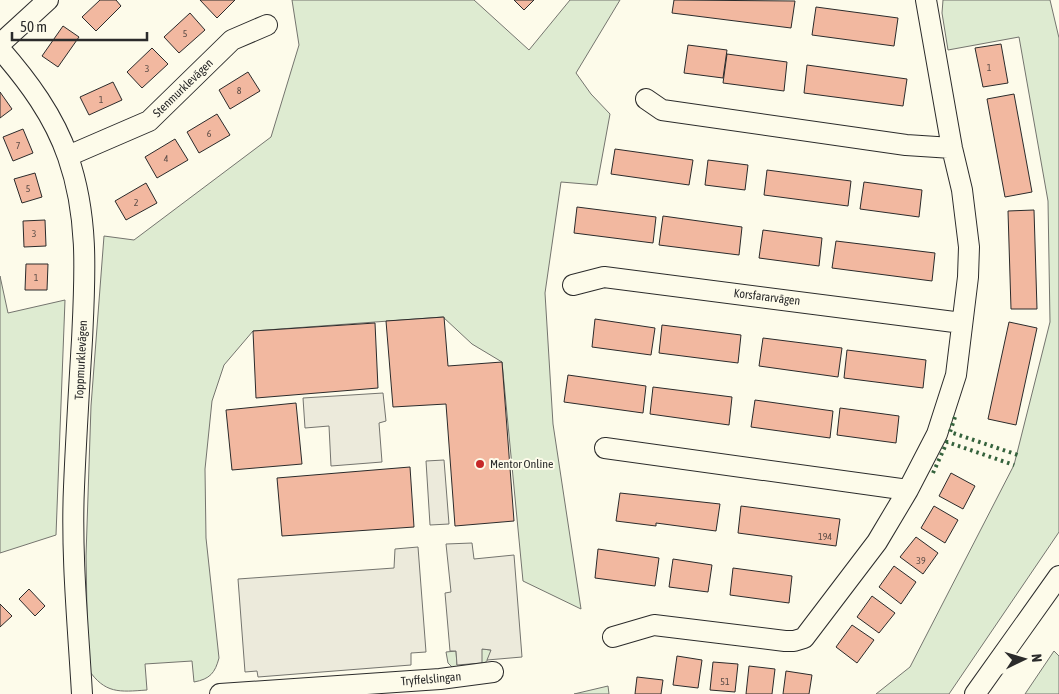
<svg xmlns="http://www.w3.org/2000/svg" width="1059" height="694" font-family="'Asap Condensed',sans-serif">
<rect width="100%" height="100%" fill="#fdfbea"/>
<path fill="#deebd1" stroke="#74746e" d="M292 0H474L529 50 570 0H620L576 73 591 94 610 114 597 185 561 182 545 293 553 424 581 609 523 581 502 362 472 344 443 317 253 331 224 365 212 401 205 469 206 538 219 658C215 673 210 679 194 682L192 661 145 664 147 690C119 692 105 694 88 669L86 556 91 406 104 236 134 240 271 137 299 45Z
M943 0H1050L1059 38V532L949 694H876L910 667 1014 465 1050 322 1048 201 1019 37 948 50 942 13Z
M0 276 8 313 65 300 56 535 0 553Z
M482 649 491 650 490 657 484 664 454 669 448 663 446 652 456 651 457 665Z
M1054 651 1059 656V694H1025Z
M608 686 609 694H574Z"/>
<path fill="#eceadb" stroke="#74746e" d="M383 393 386 421 379 423 382 462 331 466 329 426 305 428 303 398Z
M444 460 449 524 430 525 426 461Z
M472 543 474 559 514 555 522 657 487 660 491 650 482 649V663L457 665 456 651H450L445 593 451 592 446 544Z
M418 547 426 652 411 653V665L258 677 257 671 245 672 238 579 394 568 395 549Z"/>
<path fill="#f2b8a0" stroke="#2b2b2b" d="M100 0H116L121 6 96 31 82 17Z
M200 0H235L217 18Z
M514 0H534L524 10Z
M674 0 795 1 791 28 672 13Z
M816 7 898 18 894 46 812 35Z
M190 13 205 30 179 53 164 37Z
M63 26 79 37 58 67 42 56Z
M1001 44 1008 83 983 87 975 48Z
M688 45 727 50 723 78 684 73Z
M152 48 168 64 142 88 127 72Z
M727 54 787 62 784 91 723 83Z
M807 65 907 79 903 106 804 93Z
M248 72 260 91 230 109 219 90Z
M113 82 122 100 89 115 80 97Z
M0 92 12 109 0 118Z
M1014 94 1032 192 1005 197 987 99Z
M217 114 230 135 199 153 187 132Z
M23 129 33 153 13 161 3 137Z
M175 139 188 160 157 178 145 157Z
M615 149 693 160 689 185 611 174Z
M708 160 748 165 745 190 705 185Z
M767 170 851 181 848 206 764 195Z
M35 173 42 197 22 203 14 179Z
M864 182 922 190 919 217 860 209Z
M146 183 157 203 126 220 115 201Z
M577 207 656 217 653 243 574 233Z
M1034 210 1037 309H1011L1008 211Z
M663 216 742 227 739 255 659 245Z
M45 220 46 246 24 247 23 221Z
M763 230 822 238 819 266 759 258Z
M836 241 935 253 932 281 832 268Z
M26 264H48L47 290H25Z
M444 317 448 366 502 362 514 521 455 526 446 404 393 407 386 321Z
M595 319 655 328 651 355 592 347Z
M1009 322 1037 328 1016 425 988 419Z
M375 323 378 388 256 398 253 331Z
M662 325 741 335 738 363 659 353Z
M763 338 842 348 838 377 759 366Z
M847 350 926 360 923 388 844 378Z
M568 375 646 386 643 413 564 402Z
M653 387 732 397 729 425 650 414Z
M755 400 833 411 830 438 751 427Z
M296 403 302 464 232 470 226 410Z
M840 408 899 416 896 443 837 435Z
M410 467 414 527 282 536 277 478Z
M951 473 975 486 963 509 939 496Z
M620 493 720 504 716 531 656 523V526L616 521Z
M741 506 840 519 836 546 738 533Z
M934 506 958 520 945 543 921 528Z
M916 537 938 553 923 574 900 557Z
M598 549 659 558 655 586 595 578Z
M673 559 712 565 708 592 669 587Z
M894 566 916 582 901 604 879 587Z
M733 568 792 576 789 603 730 595Z
M29 589 45 606 35 616 19 599Z
M872 596 895 613 879 633 857 617Z
M0 604 12 616 0 627Z
M852 625 874 640 857 663 836 647Z
M677 656 702 660 698 688 673 685Z
M713 662 738 664 735 692 710 690Z
M749 666 775 669 772 694H746Z
M786 671 812 675 809 694H783Z
M637 677 663 680 661 694H635Z"/>
<g fill="none" stroke-linecap="round" stroke-linejoin="round">
<defs>
<path id="minor" d="M0 44 48 0
M0 49C28 81 54 116 68 157 89 217 85 277 82 340 79 389 76 438 74 487 71 555 78 625 82 694
M646 99 662 110 906 145 952 148
M68 156 149 121 232 40 267 25
M573 285 604 277 962 323
M605 448 908 490
M613 637 654 625 785 641H794L804 638 877 542 908 490 937 434 956 375 968 277 969 247 962 190 952 148 926 0
M220 694 440 679 493 672
M975 694 1059 576"/>
</defs>
<use href="#minor" stroke="#2b2b2b" stroke-width="22"/>
<use href="#minor" stroke="#fdfbea" stroke-width="20"/>
<path stroke="#34623c" stroke-width="4" stroke-dasharray="2.5 4" stroke-linecap="butt" d="M955 417 950 432 1018 455
M933 473 947 442 1014 465"/>
</g>
<circle fill="#c62828" stroke="#fdfbea" stroke-width="2" cx="480" cy="464" r="5"/>
<g text-anchor="middle" stroke-width="4" stroke-linejoin="round" paint-order="stroke">
<g font-size="10" fill="#5d4e48">
<text x="185" y="37">5</text>
<text x="989" y="71">1</text>
<text x="147" y="72">3</text>
<text x="239" y="94">8</text>
<text x="101" y="103">1</text>
<text x="209" y="137">6</text>
<text x="18" y="149">7</text>
<text x="166" y="162">4</text>
<text x="28" y="192">5</text>
<text x="136" y="206">2</text>
<text x="34" y="237">3</text>
<text x="36" y="281">1</text>
<text x="825" y="540">194</text>
<text x="921" y="564">39</text>
<text x="725" y="685">51</text>
</g>
<g font-size="12" fill="#2b2b2b" stroke="#fdfbea">
<text transform="translate(183 88) rotate(-44)" y="4">Stenmurklevägen</text>
<text transform="translate(767 297) rotate(7)" y="4">Korsfararvägen</text>
<text transform="translate(81 360) rotate(-87)" y="4">Toppmurklevägen</text>
<text transform="translate(431 679) rotate(-5)" y="4">Tryffelslingan</text>
</g>
<g font-size="12" fill="#2b2b2b" stroke="#fdfbea" text-anchor="start">
<text x="490" y="468">Mentor Online</text>
</g>
</g>
<g transform="translate(1024 659) rotate(85)" stroke="#fdfbea" stroke-width="4" paint-order="stroke">
<path d="M0-4L9 19L0 12L-9 19Z" fill="#2b2b2b"/>
<text y="-8" font-size="14" font-weight="bold" text-anchor="middle" fill="#2b2b2b">N</text>
</g>
<path d="M12 32v8h135v-8" fill="none" stroke="#2b2b2b" stroke-width="2.5"/>
<text x="20" y="32" font-size="15" fill="#2b2b2b" stroke="#fdfbea" stroke-width="4" paint-order="stroke">50 m</text>
</svg>
